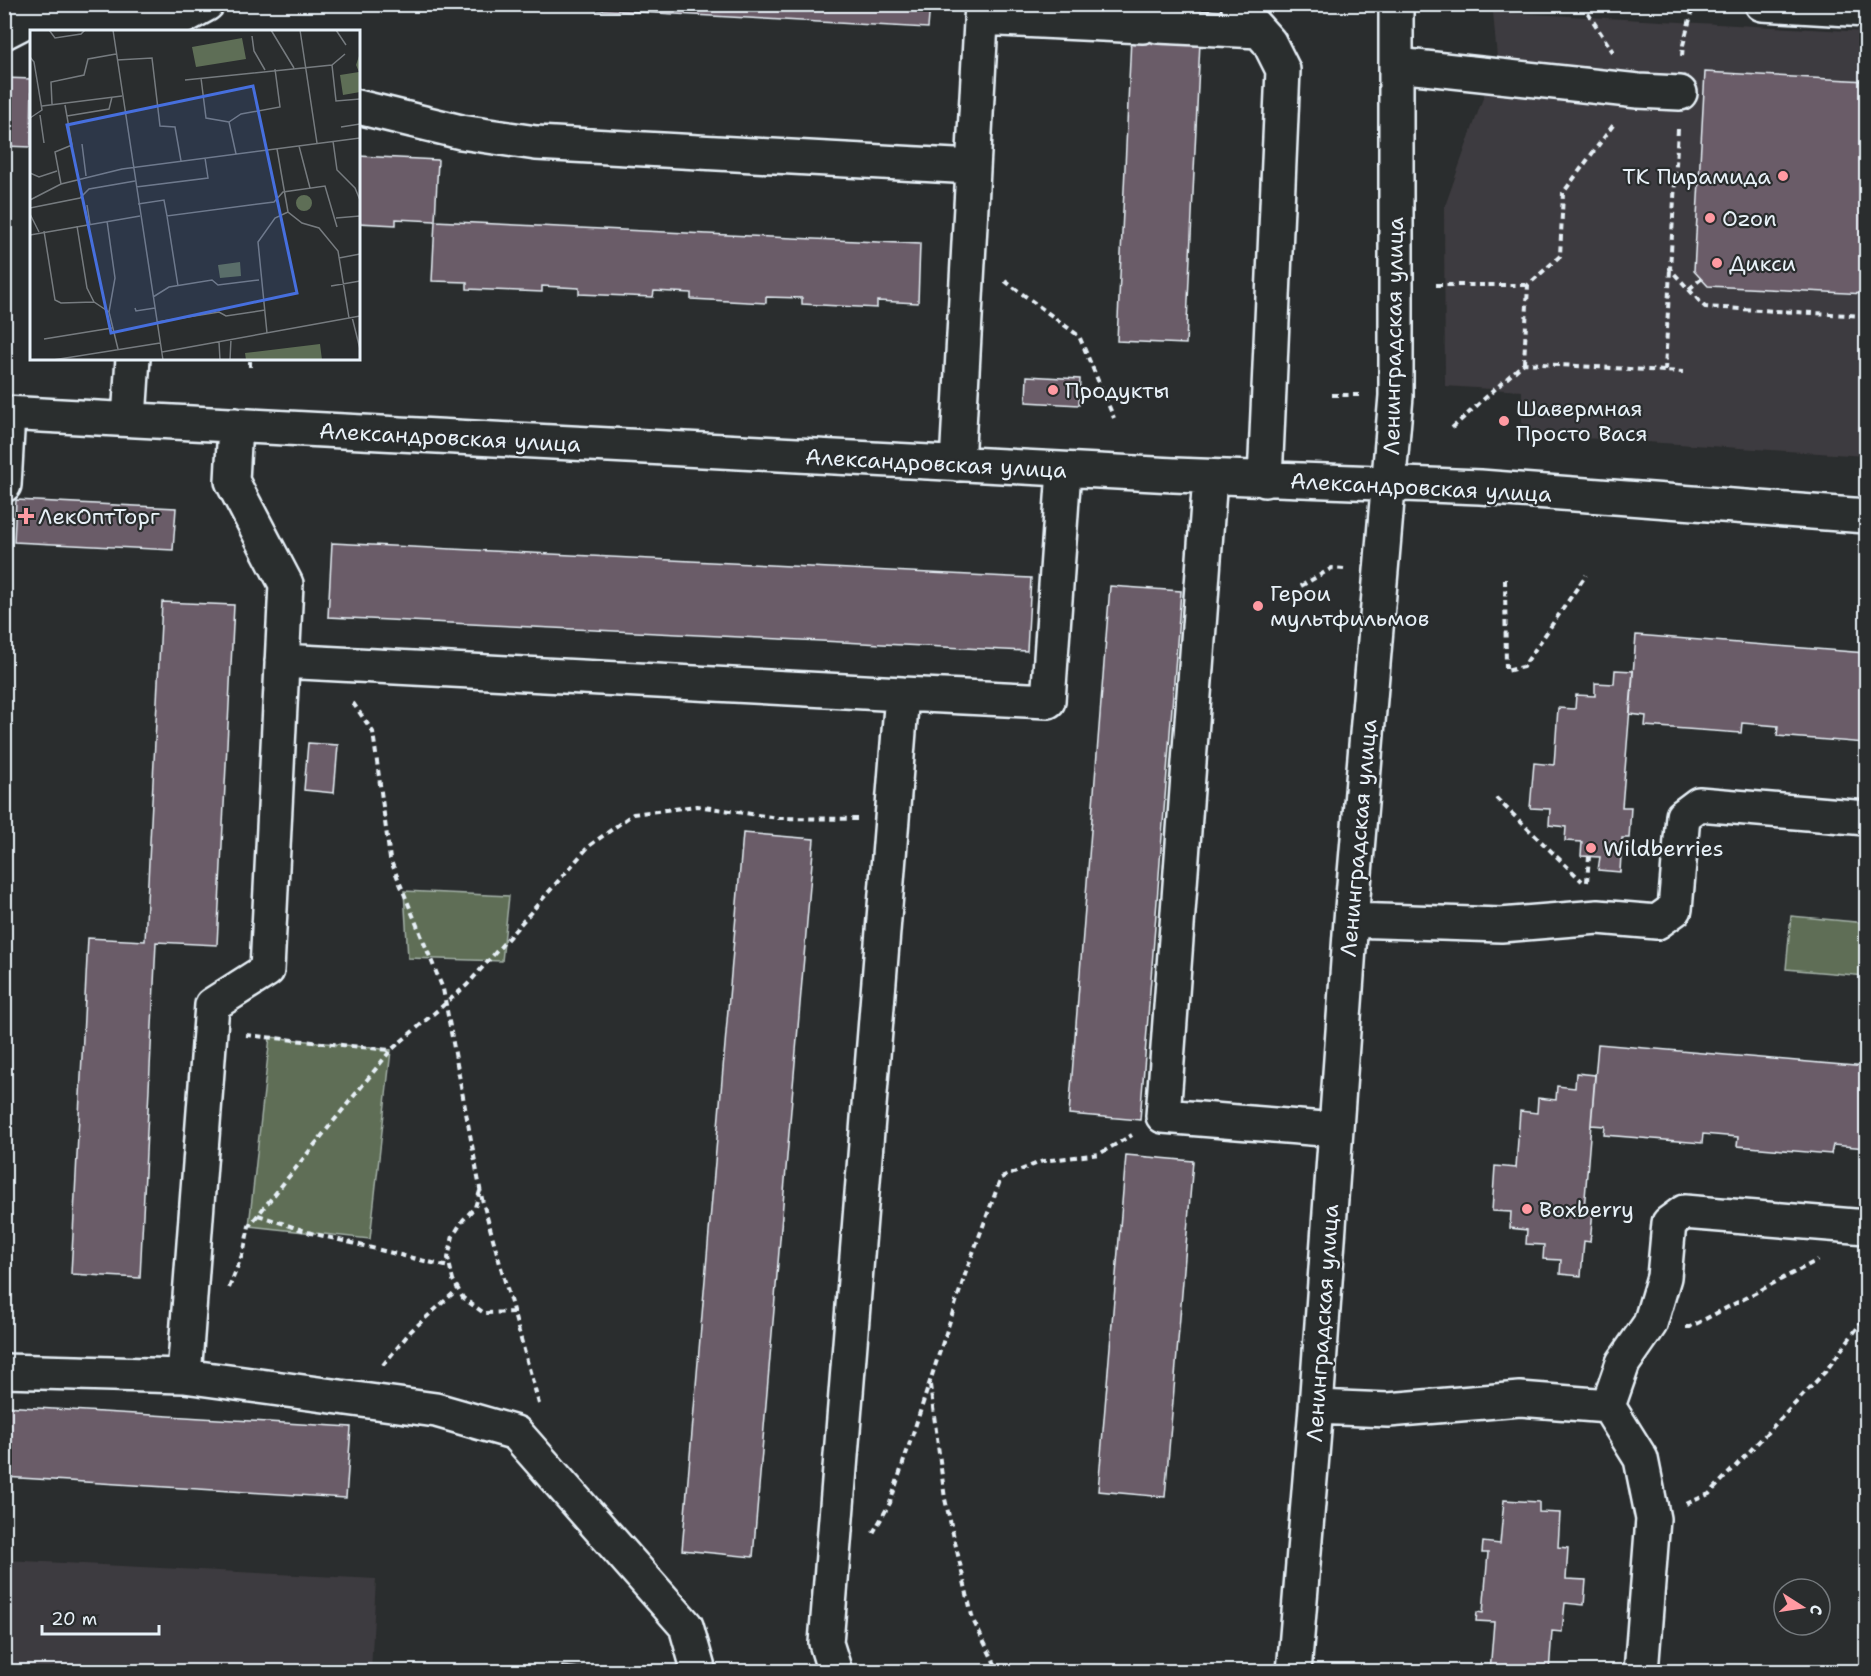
<svg xmlns="http://www.w3.org/2000/svg" width="1871" height="1676" font-family="'Shantell Sans',sans-serif">
<rect width="100%" height="100%" fill="#2a2d2e"/>
<filter id="ink" filterUnits="userSpaceOnUse"><feTurbulence type="fractalNoise" baseFrequency=".0167" numOctaves="2"/><feDisplacementMap in="SourceGraphic" scale="12" xChannelSelector="R" yChannelSelector="G"/><feConvolveMatrix kernelMatrix="1 2 1 2 8 2 1 2 1" color-interpolation-filters="sRGB"/></filter>
<g filter="url(#ink)">
<path fill="#3e3b3f" d="M1493 12 1866 32V456L1522 434V391L1445 386 1444 209 1497 58Z
M5 1560 376 1579 371 1671H5Z"/>
<path fill="#5e6e56" stroke="#a3b0a7" stroke-width="1.5" d="M404 891 509 896 502 961 408 958Z
M1791 916 1866 923V976L1786 969Z
M270 1037 391 1050 370 1239 249 1226Z"/>
<path fill="#6b5c67" stroke="#e8f1f8" stroke-width="1.5" d="M492 4H930L928 28Z
M1099 4H1170V13L1200 42 1186 344 1117 341 1131 38 1099 10Z
M1705 72 1866 81V294L1708 286 1694 271Z
M4 78 32 79 31 147 4 146Z
M358 156 438 160 435 221 396 219V225L358 223Z
M435 221 920 244 918 303 877 301V308L802 304V298L766 297V303L691 299V293L654 291 653 297 579 294V288L542 286V292L467 289V282L432 281Z
M1027 376 1080 379 1079 405 1026 402Z
M16 500 176 508 173 550 14 542Z
M332 543 1031 578 1027 651 328 617Z
M1110 586 1181 591 1140 1120 1069 1114Z
M162 602 234 605 217 945 156 942 140 1278 71 1274 88 938 145 941Z
M1636 635 1866 653V743L1777 736 1778 726 1742 723 1741 733 1645 726 1646 716 1630 714Z
M1615 670 1633 671 1622 807H1631L1629 838H1622L1620 872 1598 870 1600 857 1581 856 1582 842 1565 841 1566 827 1549 825 1550 809 1530 808 1534 763 1554 765 1558 708 1575 709 1576 695 1595 696V683L1614 684Z
M308 743 338 745 334 793 304 790Z
M743 833 814 839 753 1557 682 1550Z
M1598 1044 1866 1067V1157V1148L1833 1145 1831 1154 1737 1146 1738 1137 1703 1134 1702 1143 1604 1135 1605 1126 1591 1125Z
M1576 1073 1595 1075 1584 1210 1593 1211 1590 1242 1584 1241 1581 1276 1560 1274 1561 1260 1543 1259 1544 1245 1526 1244 1527 1230 1510 1228 1511 1212 1492 1211 1495 1166 1516 1168 1520 1111 1537 1113 1538 1098 1556 1100 1557 1086 1575 1088Z
M1126 1155 1193 1161 1165 1497 1098 1491Z
M4 1406 351 1427 346 1498 4 1477Z
M1504 1500 1539 1502V1512L1560 1513 1558 1547 1568 1548 1566 1579 1586 1580 1584 1605 1565 1603 1562 1632 1552 1631 1549 1672H1490L1494 1622 1476 1621 1477 1612 1483 1613 1488 1553H1482L1483 1542 1500 1544Z
M562 1666 597 1670V1672H562Z"/>
<g fill="none" stroke-linecap="round" stroke-linejoin="round">
<defs>
<path id="minor" d="M1238 4 1241 11 1269 42 1283 70 1265 480
M1762 4 1866 10
M981 18 1143 26
M1158 26 1259 31
M4 32 39 14 178 20 207 4
M1397 65 1638 91 1680 93
M358 107 461 132 536 143 973 167
M4 413 1174 475 1480 487 1866 516
M129 419 133 358
M957 464 982 4
M1210 477 1163 1116 1336 1130
M4 485 8 414
M282 661 902 694
M1351 920 1501 925 1598 917 1657 922 1675 909 1683 816 1699 804 1866 818
M4 1371 184 1376 436 1410 516 1433 686 1626 699 1672
M184 1376 212 1005 267 970 286 584 232 481 235 425
M1608 1406 1623 1363 1650 1324 1664 1277 1669 1223 1684 1212 1866 1227
M1316 1407 1388 1410 1520 1399 1608 1406 1641 1459 1653 1519 1641 1672
M835 1672 826 1643 902 694 1048 701 1064 470
M1294 1672 1316 1407 1351 920 1396 396V4"/>
</defs>
<use href="#minor" stroke="#e8f1f8" stroke-width="38"/>
<path stroke="#e8f1f8" stroke-width="4" stroke-dasharray="6 4.5" stroke-linecap="butt" d="M1582 4 1613 52
M1682 56 1683 45 1694 4
M1678 129 1670 269 1705 307 1866 316
M1005 281 1079 336 1114 418
M1436 285H1528
M1689 289 1701 279
M1524 363 1528 285 1560 256 1563 193 1614 124
M250 367V358
M1665 371 1670 269
M1332 395H1360
M1452 428 1524 363 1683 372
M1505 579 1506 671 1523 667 1586 575
M1301 586 1332 568 1344 569
M353 703 373 732 390 859 443 989 482 1199 539 1404
M1496 798 1582 881
M1587 882 1589 856
M246 1035 390 1050
M480 1191 475 1207 463 1220 453 1236 448 1258 453 1280 463 1298 484 1313 515 1312
M258 1215 311 1233 449 1267
M229 1288 244 1250 249 1226 391 1050 467 985 589 846 633 814 697 806 778 818 857 819
M1686 1327H1690L1818 1260
M383 1365 411 1331 458 1289
M930 1385 945 1499 973 1620 999 1672
M1686 1504 1709 1494 1825 1372 1866 1316
M873 1533 890 1503 967 1269 1001 1178 1043 1161 1099 1154 1132 1135"/>
<use href="#minor" stroke="#2a2d2e" stroke-width="33"/>
</g>
</g>
<g fill="#ff9aa2" stroke="#2a2d2e" stroke-width="2">
<circle cx="1783" cy="176" r="6"/>
<circle cx="1710" cy="218" r="6"/>
<circle cx="1717" cy="263" r="6"/>
<circle cx="1053" cy="390" r="6"/>
<circle cx="1504" cy="421" r="6"/>
<path d="M23 507h6v6h6v6h-6v6h-6v-6h-6v-6h6z"/>
<circle cx="1258" cy="606" r="6"/>
<circle cx="1591" cy="848" r="6"/>
<circle cx="1527" cy="1209" r="6"/>
</g>
<g text-anchor="middle" stroke-width="4.5" stroke-linejoin="round" paint-order="stroke">
<g font-size="22" fill="#e8f1f8" stroke="#2a2d2e" text-anchor="start">
<text x="1771" y="184" text-anchor="end">ТК Пирамида</text>
<text x="1722" y="226">Ozon</text>
<text x="1729" y="271">Дикси</text>
<text x="1065" y="398">Продукты</text>
<text x="1516" y="416">Шавермная<tspan x="1516" dy="25">Просто Вася</tspan></text>
<text x="38" y="524">ЛекОптТорг</text>
<text x="1270" y="601">Герои<tspan x="1270" dy="25">мультфильмов</tspan></text>
<text x="1603" y="856">Wildberries</text>
<text x="1539" y="1217">Boxberry</text>
</g>
<g font-size="22" fill="#e8f1f8" stroke="#2a2d2e">
<text transform="translate(1393 336) rotate(-89)" y="8">Ленинградская улица</text>
<text transform="translate(450 437) rotate(3)" y="8">Александровская улица</text>
<text transform="translate(936 463) rotate(3)" y="8">Александровская улица</text>
<text transform="translate(1421 487) rotate(3)" y="8">Александровская улица</text>
<text transform="translate(1358 838) rotate(-85)" y="8">Ленинградская улица</text>
<text transform="translate(1322 1323) rotate(-86)" y="8">Ленинградская улица</text>
</g>
</g>
<g transform="translate(30 30)">
<rect width="330" height="330" fill="#2a2d2e"/>
<path d="M212 8 216 29 166 37 162 17ZM330 23V62L313 65 310 45 329 42 326 35ZM266 173a8 8 0 1 1 16 0a8 8 0 1 1-16 0ZM210 232 211 246 190 248 188 235ZM290 314 292 330H216L215 323Z" fill="#5e6e56"/>
<path fill="none" stroke="#767b7f" stroke-width="1.5" d="M19 0 25 8 51 4 55 0M83 0 133 330M241 0 264 38M270 0 287 113M306 0 316 15M222 6 224 21 235 40M0 27 4 32 12 80 0 88M87 30 122 28 130 96 145 97 151 131M302 35 306 71 330 69M171 48 176 88 199 92M155 50 302 35 315 24M22 74 21 52 54 45 58 29 86 24M12 76 92 66M10 85 14 113M37 86 79 79 82 67M311 97 330 94M303 111 307 140 325 158 330 170M52 114 56 146M269 116 280 158M247 119 258 182 272 193 289 198 308 221 319 288M206 124 199 92 211 84 250 77 245 39M0 143 9 147 27 141M31 154 25 122 42 115 35 75M106 157 178 148 175 128M0 170 31 154 92 139 330 108M108 174 134 170 137 186 244 172 253 162 295 156 307 197M57 175 60 194M0 178 50 168 59 159 105 151M0 184 9 202M137 186 148 256M306 188 330 186M77 191 85 248 79 282 88 319M47 196 57 258 64 272M14 201 25 270 31 273 64 272 79 282M0 205 110 186M309 228 330 224M301 256 330 251M123 267 139 257 182 250 188 255 229 250M105 278 106 281 125 278M322 287 330 319M127 292 189 282 196 286 235 280M237 303 228 212 245 188 258 182M14 309 82 298M189 312 190 330M132 322 330 286M23 330 130 313M200 330 201 309"/>
<path fill="#466fde" fill-opacity="0.15" stroke="#466fde" stroke-width="3" d="M223 56 267 263 81 303 37 95Z"/>
<rect width="330" height="330" fill="none" stroke="#e8f1f8" stroke-width="3"/>
</g>
<rect width="1871" height="1676" fill="none" stroke="#2a2d2e" stroke-width="24"/>
<rect x="12" y="12" width="1847" height="1652" fill="none" stroke="#e8f1f8" stroke-width="2" filter="url(#ink)"/>
<g transform="translate(1802 1607) rotate(102)"><circle r="28" fill="#2a2d2e" stroke="#767b7f" stroke-width="1.5"/>
<path d="M0-4.5L10 22L0 15L-10 22Z" fill="#ff9aa2"/>
<text y="-9" font-size="16" font-weight="bold" text-anchor="middle" fill="#e8f1f8">С</text>
</g>
<path d="M42 1625v9h117v-9" fill="none" stroke="#e8f1f8" stroke-width="3"/>
<text x="51" y="1625" font-size="18" fill="#e8f1f8" stroke="#2a2d2e" stroke-width="4.5" paint-order="stroke">20 m</text>
</svg>
